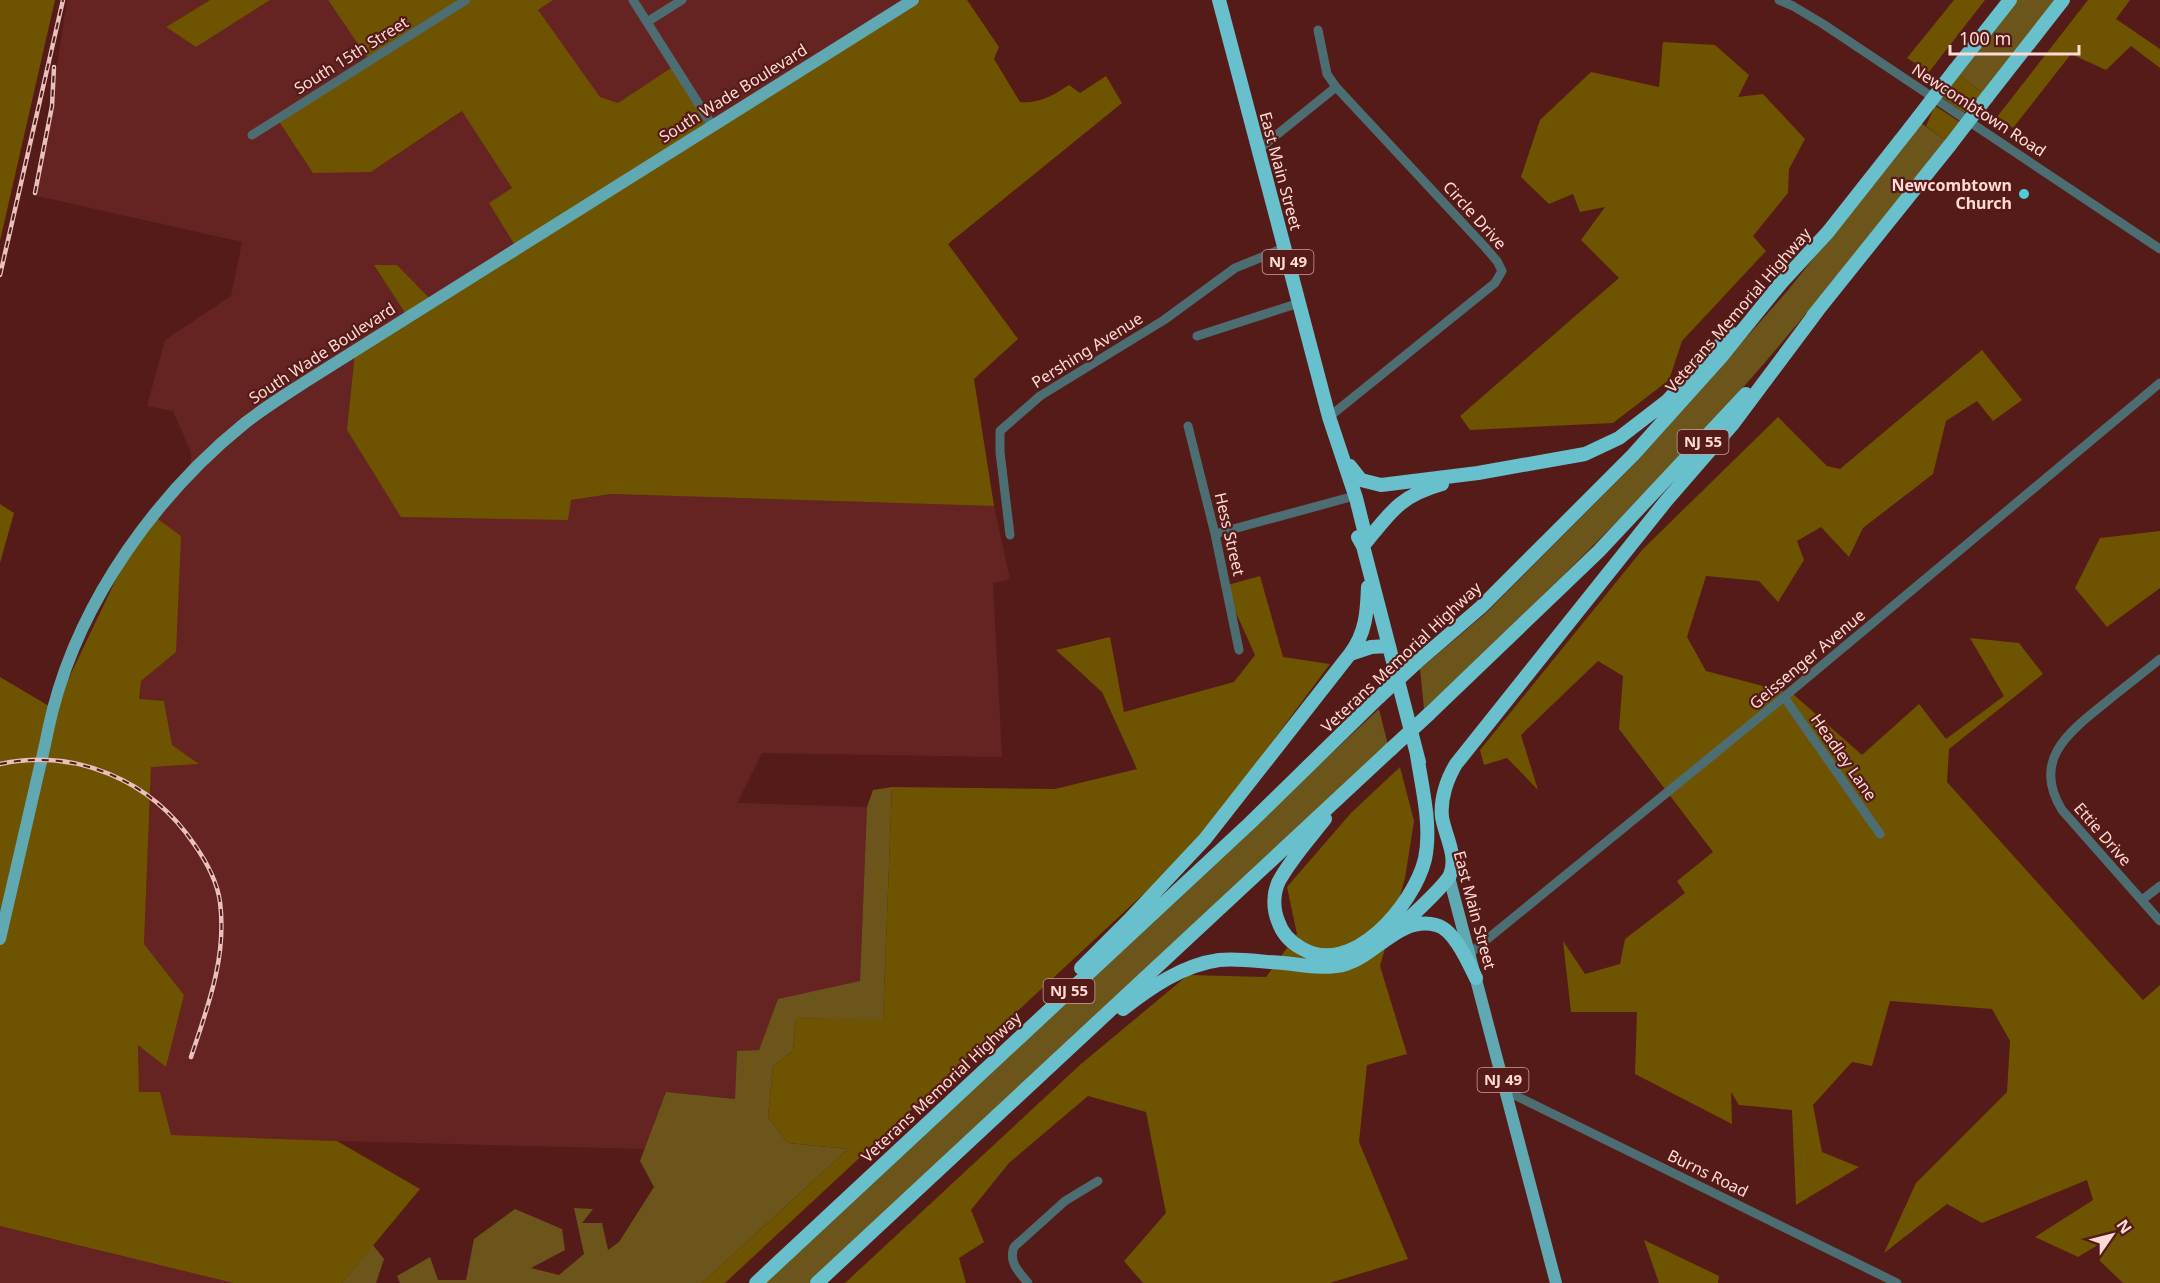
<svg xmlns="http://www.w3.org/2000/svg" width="2160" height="1283" font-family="'Noto Sans',sans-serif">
<rect width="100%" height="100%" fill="#551b18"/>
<path fill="#652421" d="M67 0H210L166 27 196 47 270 0H328L370 60 371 172 463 111 512 188 518 250 433 303 397 265H374L567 520 571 500 611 494 994 506 1010 579 993 583 1002 757 762 753 737 803 867 807 860 982 778 999 759 1050 737 1051 735 1099 666 1092 645 1149 337 1141 171 1135 160 1092H139L138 1044 166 1067 184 995 144 944 151 766 198 764 172 745 164 701 139 700 140 681 176 652 155 517 191 475V452L173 411 147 406 165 340 231 296 242 242 37 196Z
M553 0H920L715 127 674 66 618 103 600 98 537 10Z
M0 1226 233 1283H0Z"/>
<path fill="#6c551b" d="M2016 0H2057L1984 94 1958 74Z
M1921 123 1945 140C1881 222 1816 304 1747 383 1645 497 1536 604 1424 709L1420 669 1486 613 1638 460 1789 289Z
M1379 709 1388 745 810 1283H764Z
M892 787 883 1021 796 1018 793 1051 773 1066 768 1117 788 1143 848 1149 702 1283H400L397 1276 430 1257 438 1280H466L474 1239 515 1209 562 1229 565 1250 531 1268 559 1275 584 1254 574 1208 593 1209 582 1223H602L608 1250 619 1242 654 1187 640 1161 666 1092 735 1099 737 1051 759 1050 778 999 860 981 867 807 873 790Z
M373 1245 384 1259 376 1283H342Z"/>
<path fill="#6e5300" d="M0 0H55L0 241Z
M210 0H270L196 47 166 27Z
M328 0H553L538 10 600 97 618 103 674 66 715 127 920 0H967L999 47 994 59 1020 102C1039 104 1054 95 1069 85L1080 93 1106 76 1122 103 948 244 1018 339 974 379 994 506 611 494 571 500 568 520 401 517 347 430 355 353 409 319 374 265H397L434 303 518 250 489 203 512 188 462 111 371 172 313 173 278 120 369 60Z
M1954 0H1985L1929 72 1907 58Z
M2088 0H2130L2116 19 2160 49V68L2131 46 2106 70 2071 54 2013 128 1997 117Z
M1663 42 1715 45 1749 75 1738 97 1763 94 1805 139 1789 169 1788 193 1753 236 1766 251 1682 341 1669 380 1613 423 1470 430 1460 416 1619 278 1581 240 1605 207 1580 212 1573 194 1549 204 1521 177 1540 120 1591 72 1659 87Z
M1958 74 1984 94 1964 113 1940 96Z
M1935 106 1960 122 1945 140 1926 126Z
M1982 350 2022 400 1993 421 1977 401 1946 421 1933 474 1863 528 1849 557 1821 527 1797 541 1804 560 1778 602 1759 581 1706 576 1687 637 1706 671 1793 694 1862 755 1919 704 1946 739 2004 696 1970 638 2019 643 2043 674 1949 749 1947 782 2143 1000 2160 985V1283H2123L2099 1260 2116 1234 2078 1257 2035 1237 2093 1200 2087 1180 1982 1223 1947 1204 1884 1253 1916 1183 2007 1092 2010 1041 1992 1009 1890 1001 1872 1066 1852 1062 1813 1105 1822 1152 1859 1167 1796 1205 1792 1110 1739 1105 1731 1092 1732 1124 1635 1074 1637 1012H1571L1563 941 1585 974 1620 964 1625 939 1685 893 1677 881 1713 852 1619 729 1623 676 1598 661 1521 735 1538 790 1507 758 1484 765 1480 750 1643 549 1778 417 1827 466 1840 469Z
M0 504 14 513 0 563Z
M155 517 181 536 176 652 141 681 139 699 164 701 172 745 199 764 151 767 144 944 184 995 166 1067 138 1045 139 1092H160L171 1135 337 1141 420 1189 342 1283H233L0 1226V677L54 709 132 546Z
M2160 531V588L2107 627 2075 588 2100 538Z
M1260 576 1283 657 1330 664 1194 847 725 1283H702L848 1149 788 1143 768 1117 773 1066 793 1051 796 1018 883 1020 892 787 1055 789 1137 769 1102 692 1056 650 1110 637 1124 712 1234 682 1255 655 1224 586Z
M1400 767 1414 821 1405 878 1380 966 1407 1054 1367 1065 1359 1142 1408 1259 1330 1283H1143L1124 1261 1166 1213 1146 1112 1088 1096 1009 1163 971 1210 984 1242 959 1258 966 1283H845L1081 1064 1188 975 1266 977 1297 934 1287 887 1351 813Z
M1644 1240 1719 1276 1718 1283H1659Z"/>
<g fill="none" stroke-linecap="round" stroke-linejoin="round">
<path stroke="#4c6e72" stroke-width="9" d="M633 0 712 125
M1779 0 1793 6 1823 24 2160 249
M647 22 682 0
M1318 30 1327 74 1336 87 1484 246 1497 261 1502 271 1495 283 1329 417
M252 135 466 0
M1258 150 1336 87
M1197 336 1299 303
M1188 426 1215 534 1239 650
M1215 534 1347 498
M1010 535 1000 452V431L1040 396 1164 320 1235 268 1284 248
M2160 659C2142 674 2123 688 2105 703 2069 732 2031 760 2062 810L2160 921
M1784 697 1880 834
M2142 900 2160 886
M1469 954 1784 697 2160 383
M1506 1091 1897 1283
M1028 1283C1019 1272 1008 1262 1014 1247L1065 1201 1098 1181"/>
<path stroke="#60a9b2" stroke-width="12" d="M1449 877 1556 1283
M0 939C13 881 27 824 40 766 45 747 48 728 53 709 82 598 157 494 245 423 264 408 285 395 305 382L913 0"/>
<path stroke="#67c0cb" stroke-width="14" d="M1219 0 1329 417 1356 498 1365 534 1363 546
M1954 71 2010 0
M1987 97 2063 0
M1813 316 1950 145
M1350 466 1361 480 1381 485 1478 473 1585 454 1619 438 1667 401 1731 333
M1358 537 1363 546 1419 762
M1363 546C1390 513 1399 496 1442 484
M1350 654C1366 633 1367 612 1368 587
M1416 663 1481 607 1633 455 1721 357 1781 283 1828 232 1910 128
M1429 714 1599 551 1746 394
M1325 819C1309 839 1291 859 1279 881 1273 893 1273 909 1278 921 1282 933 1290 942 1301 948 1352 979 1414 904 1425 859 1432 826 1422 788 1417 755
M1389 937C1401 926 1445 886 1450 875 1458 856 1445 836 1442 817 1440 799 1447 779 1456 764L1666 501 1732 425 1818 310
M1081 968 1129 920 1205 839 1350 654 1371 647 1389 646
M1123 1009C1151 987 1183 965 1219 960 1240 958 1262 962 1283 963 1304 965 1326 970 1346 964 1376 955 1401 915 1436 925 1454 929 1468 962 1476 978
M756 1283 1250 823 1379 697
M817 1283 1391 749"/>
<defs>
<path id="rail" d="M35 193 52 106 54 67
M0 275 63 0
M0 764C76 748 151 780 194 844 206 861 217 880 220 902 227 957 208 1006 191 1057"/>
</defs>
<use href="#rail" stroke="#e9c1bc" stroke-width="4.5"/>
<use href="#rail" stroke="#551b18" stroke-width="2" stroke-dasharray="7" stroke-linecap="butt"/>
<path stroke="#67c0cb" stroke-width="14" d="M1910 128 1954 71
M1950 145 1987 97
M1379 697 1416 663
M1391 749 1429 714"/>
</g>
<circle fill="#52cbd9" stroke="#551b18" stroke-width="2" cx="2024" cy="194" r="6"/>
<g text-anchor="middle" stroke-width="4.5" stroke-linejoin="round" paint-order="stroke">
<g fill="#551b18" stroke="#cca09c" stroke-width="1.5">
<rect x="1262.5" y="250" width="51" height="24" rx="4.5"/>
<rect x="1677.5" y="430" width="51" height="24" rx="4.5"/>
<rect x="1043.5" y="979" width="51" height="24" rx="4.5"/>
<rect x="1477.5" y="1068" width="51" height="24" rx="4.5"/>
</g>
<g font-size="15" font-weight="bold" fill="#ffd9d4">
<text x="1288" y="267">NJ 49</text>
<text x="1703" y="447">NJ 55</text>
<text x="1069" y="996">NJ 55</text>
<text x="1503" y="1085">NJ 49</text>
</g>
<g font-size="16" fill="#ffd9d4" stroke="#551b18">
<text transform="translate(351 55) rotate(-32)" y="6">South 15th Street</text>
<text transform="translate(733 93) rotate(-32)" y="6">South Wade Boulevard</text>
<text transform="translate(1979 110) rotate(33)" y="6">Newcombtown Road</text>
<text transform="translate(1281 171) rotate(75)" y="6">East Main Street</text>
<text transform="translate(1475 215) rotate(48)" y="6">Circle Drive</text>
<text transform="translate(1738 310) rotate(-49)" y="6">Veterans Memorial Highway</text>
<text transform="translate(1087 350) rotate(-32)" y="6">Pershing Avenue</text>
<text transform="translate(322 353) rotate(-33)" y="6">South Wade Boulevard</text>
<text transform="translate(1230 534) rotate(77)" y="6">Hess Street</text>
<text transform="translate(1401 657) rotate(-43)" y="6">Veterans Memorial Highway</text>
<text transform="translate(1807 659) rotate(-40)" y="6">Geissenger Avenue</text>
<text transform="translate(1844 757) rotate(55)" y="6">Headley Lane</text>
<text transform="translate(2103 834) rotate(49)" y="6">Ettie Drive</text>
<text transform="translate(1475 910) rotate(75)" y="6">East Main Street</text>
<text transform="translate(941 1087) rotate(-43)" y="6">Veterans Memorial Highway</text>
<text transform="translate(1708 1173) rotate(26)" y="6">Burns Road</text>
</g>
<g font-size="16" font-weight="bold" fill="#ffd9d4" stroke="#551b18" text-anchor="end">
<text x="2012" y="191">Newcombtown<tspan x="2012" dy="18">Church</tspan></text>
</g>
</g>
<g transform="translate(2112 1235) rotate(55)" stroke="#551b18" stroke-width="4.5" paint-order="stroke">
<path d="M0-4.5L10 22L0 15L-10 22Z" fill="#ffd9d4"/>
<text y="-9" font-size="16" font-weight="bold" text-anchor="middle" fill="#ffd9d4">N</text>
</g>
<path d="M1950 45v9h129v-9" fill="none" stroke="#ffd9d4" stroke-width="3"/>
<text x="1959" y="45" font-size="18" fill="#ffd9d4" stroke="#551b18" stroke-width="4.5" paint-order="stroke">100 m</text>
</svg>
